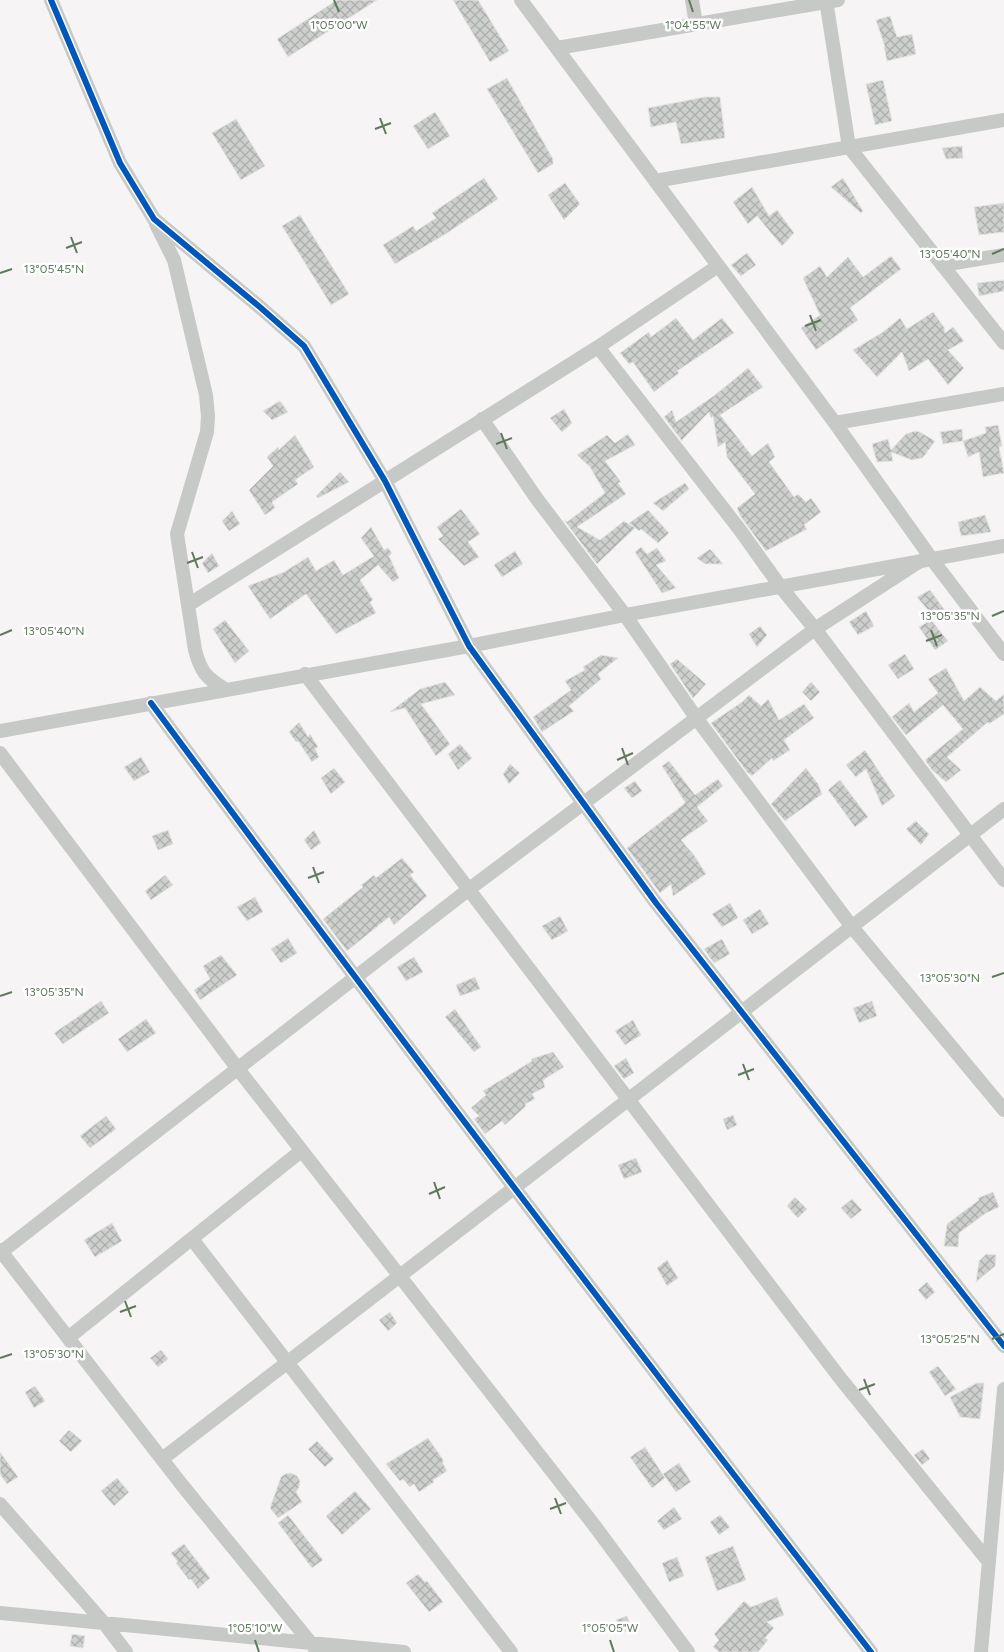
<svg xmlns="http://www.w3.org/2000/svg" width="1004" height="1652" font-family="Figtree,sans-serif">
<defs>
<pattern id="building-cross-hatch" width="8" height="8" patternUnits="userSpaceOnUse" patternTransform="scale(1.25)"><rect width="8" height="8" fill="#ced0cd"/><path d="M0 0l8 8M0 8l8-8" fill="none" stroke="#abaeaa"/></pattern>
</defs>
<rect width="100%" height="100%" fill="#f6f4f5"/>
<path fill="url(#building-cross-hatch)" stroke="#e5e4e4" d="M337 0H377L288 57 277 39Z
M453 0H478L509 51 490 62Z
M890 16 897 37 912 34 916 54 887 61 884 47H885L876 20Z
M507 78 553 159V164L538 173 487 89Z
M883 80 892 121 875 125 866 84Z
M705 97H720L725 138 681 144 676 122 651 127 648 108Z
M435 112 450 136 428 149 413 126Z
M236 119 265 166 241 180 212 133Z
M962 146 963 158 946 159 942 148Z
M484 178 498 199 444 235 395 264 383 245 413 226 416 231 436 218 432 213Z
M843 178 863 211 861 213 831 187Z
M565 183 580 204 564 220 548 195Z
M752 187 769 216 777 210 794 233 782 246 757 216 748 224 733 202Z
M1004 203V232L979 235 974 207Z
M300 215 349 294 331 305 282 226Z
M747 253 756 265 741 276 731 265Z
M891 256 901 269 850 308 858 320 816 350 801 328 820 315 803 278 820 266 827 277 848 257 863 277Z
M1004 280V291L979 296 977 283Z
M933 312 944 327 945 333 953 327 964 341 948 350 964 368 948 385 928 359 909 371 902 352 877 377 853 350 883 332 900 318 907 329Z
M676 318 693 340 722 318 734 333 677 371 679 373 654 392 633 362 629 364 620 353 649 332 651 337Z
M748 368 763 387 720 415 752 456 768 443 775 457 769 462 794 497 798 494 806 502 811 498 821 512 804 525 807 529 766 551 741 517 737 508 755 494 727 457 725 442 718 447 713 416 711 418 709 412 682 440V441L664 417 672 410 676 422 715 395Z
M280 401 288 412 272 420 263 411Z
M564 409 572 423 562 432 550 418Z
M998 425 1002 446 999 447 1004 473 983 477 979 452 968 457 963 441 986 433 985 427Z
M962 429 963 441 943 444 940 432Z
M915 431 920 432 935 441 925 455 922 458 912 460 891 452 893 461 877 462 872 444 888 439 891 450 906 434Z
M628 434 635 445 605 461 621 482 618 483 626 494 577 527 600 540 624 521 635 528 597 564 564 520 567 522 605 493 590 467 577 455 607 435 615 443Z
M295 435 314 467 295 480 298 484 272 502 275 508 265 515 249 490 273 466 267 457 278 447 279 450Z
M340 472 349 482 318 498 316 496Z
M685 483 689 489 663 511 653 503Z
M461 509 480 534 468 542 479 557 464 566 438 539 443 536 437 527Z
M648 510 669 533 658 543 641 529 639 531 629 523Z
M232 511 240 524 229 531 222 521Z
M985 515 991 532 961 536 958 522Z
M371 527 384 550 388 548 392 553 389 556 399 578 393 582 378 565 360 580 373 600 370 602 376 613 336 634 306 594 270 619 248 586 284 572 308 557 316 571 334 560 343 575 374 556 361 538Z
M641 547 647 554 657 548 666 561 656 565 676 588 662 593 635 552Z
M710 549 723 564H705L697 558Z
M515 551 523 564 502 577 494 565Z
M212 553 219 566 208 573 202 563Z
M930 590 949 616 938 622 917 597Z
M866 611 874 626 858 635 849 622Z
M225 620 249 651 235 663 213 629Z
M931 620 948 641 935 650 919 627Z
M760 626 767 635 757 647 749 634Z
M905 654 914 669 898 679 888 665Z
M601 655 618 658 598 674 601 679 569 706 574 711 542 732 533 717 571 690 565 681 585 670 583 667Z
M677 659 706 684 693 698 670 664Z
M946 668 964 701 980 687 996 701 1004 694V714L989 724 988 722 947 757 961 770 946 782 932 770 925 760 963 729 943 705 906 735 892 717 909 703 914 712 938 693 928 679Z
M445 682 455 695 421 704 450 744 436 756 405 708 390 712 420 689Z
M811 682 820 692 811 701 802 692Z
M749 695 761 706 768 699 779 720 804 704 814 718 784 740 790 750 773 761 772 758 752 776 747 772 711 723 742 702Z
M299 722 308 737 310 734 318 747 315 749 319 757 312 762 298 741 296 742 289 732Z
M460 744 472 758 458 770 448 754Z
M865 750 895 796 882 806 866 769 856 777 846 765Z
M141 757 150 772 134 781 124 767Z
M669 761 695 795 718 779 723 786 697 807 708 821 681 840 694 855 706 874 673 896 671 884 660 893 627 848 684 804 685 802 662 766Z
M510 764 520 773 509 784 503 774Z
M334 768 345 782 331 794 321 778Z
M806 768 818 784 822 794 785 821 771 804Z
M840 780 868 817 855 827 828 790Z
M635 781 642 791 632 798 624 788Z
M916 821 929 834 921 845 906 829Z
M168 830 173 844 158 850 152 836Z
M314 830 321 843 311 850 304 840Z
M402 858 414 872 410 875 427 896 394 925 389 917 347 951 323 919 363 887 361 885 374 875 376 878Z
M165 875 173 885 151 900 145 891Z
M255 897 263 912 247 921 237 907Z
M730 903 738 918 722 927 712 914Z
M760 909 769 924 752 934 743 920Z
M560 916 568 931 552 940 542 926Z
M288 938 297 953 281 963 271 949Z
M722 939 730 954 714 963 704 949Z
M221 955 237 975 200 1000 194 990 210 979 203 966Z
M414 957 423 972 406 981 397 967Z
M475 977 480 989 460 996 456 985Z
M101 1001 109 1013 63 1044 54 1033Z
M872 1001 877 1016 859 1023 853 1008Z
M455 1009 481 1047 474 1052 445 1017Z
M146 1019 156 1033 127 1052 118 1039Z
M633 1020 641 1035 625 1045 615 1031Z
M553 1052 564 1067 543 1080 545 1087 532 1094 535 1099 525 1104 526 1106 505 1125 502 1121 485 1134 474 1119 479 1116 471 1108 486 1095 483 1091 532 1061 531 1059Z
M626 1058 634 1073 624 1079 614 1066Z
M733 1115 737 1125 727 1130 723 1119Z
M106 1116 116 1129 90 1148 80 1136Z
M636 1158 642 1172 624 1179 618 1165Z
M993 1192 999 1207 986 1213 959 1233 958 1247 944 1246 947 1224 979 1200 978 1198Z
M795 1197 807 1209 798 1218 787 1206Z
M852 1199 862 1210 851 1219 841 1208Z
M112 1223 122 1241 95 1257 84 1240Z
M986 1254 996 1255 995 1266 976 1282 979 1261Z
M667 1260 678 1278 667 1286 657 1268Z
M927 1282 935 1292 926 1300 918 1290Z
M390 1312 397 1323 388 1331 379 1320Z
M161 1350 168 1359 158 1367 150 1358Z
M938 1366 956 1389 945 1396 929 1372Z
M977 1383H984L980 1419 960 1417 950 1397Z
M35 1386 45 1401 34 1408 25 1392Z
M69 1430 82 1441 71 1452 59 1441Z
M428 1438 444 1461 442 1462 447 1471 433 1480 434 1482 419 1492 414 1484 410 1487 403 1479 400 1481 386 1464Z
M317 1441 334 1459 325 1467 308 1449Z
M645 1447 665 1478 652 1488 630 1457Z
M923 1449 930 1459 922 1465 914 1455Z
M0 1452 18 1477 7 1484 0 1474Z
M679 1463 691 1482 676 1492 663 1474Z
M291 1473 297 1476 300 1481 299 1487 296 1492 302 1502 278 1518 270 1508 281 1477 285 1474Z
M117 1478 129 1492 114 1506 101 1491Z
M355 1491 371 1509 342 1535 326 1516Z
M674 1507 682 1519 664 1530 657 1521Z
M288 1515 323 1560 312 1568 278 1523Z
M720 1515 730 1527 719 1535 710 1522Z
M184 1544 210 1578 198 1589 191 1579 189 1580 176 1563 178 1562 171 1553Z
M733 1546 746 1580 717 1591 705 1557Z
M677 1557 684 1576 669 1582 662 1563Z
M418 1574 425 1582 427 1581 443 1602 429 1612 406 1583Z
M777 1597 784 1615 767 1622 774 1628 765 1638 768 1640 758 1652H719L713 1647 719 1640 714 1634 744 1601 751 1607Z
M627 1616 632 1629 621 1633 616 1620Z
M72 1634 85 1636 83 1648 70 1646Z"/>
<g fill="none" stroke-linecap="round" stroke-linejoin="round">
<path stroke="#c6c9c5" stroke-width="14" d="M51 0 120 163 154 219 261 308 304 346 385 481 469 646 656 903 1004 1346
M521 0 835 423 931 558 1004 654
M692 0 696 24
M826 0 849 147 1004 343
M557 48 838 0
M655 181 1004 120
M156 224 174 260 206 395 208 416 207 432 177 534 195 650C201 672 206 678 225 689
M942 265 1004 255
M598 347 740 530 780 586 815 629 1004 880
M482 419 537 499 625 615 697 719 852 927 1004 1110
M835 423 1004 394
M188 605 598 347 718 266
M305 674 840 1378 989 1562
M151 703C387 1022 627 1338 871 1652
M0 731 469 646 625 615 1004 546
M0 753 238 1069 594 1525 688 1652
M192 1239 511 1652
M0 1250 182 1485 318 1652
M0 1253 468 890 815 629 920 561
M68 1338 301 1151
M162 1459 514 1188 1004 809
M0 1504 104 1623 126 1652
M0 1613 404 1652
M981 1652 1004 1389"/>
<defs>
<path id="cycleway" d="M51 0 120 163 154 219 261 308 304 346 385 481 469 646 656 903 1004 1346
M151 703C387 1022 627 1338 871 1652"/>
</defs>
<use href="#cycleway" stroke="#fff" stroke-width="9"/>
<use href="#cycleway" stroke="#0057b8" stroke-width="6"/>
</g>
<path fill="none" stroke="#60795d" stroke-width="2" d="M334 0 339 12M689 0 693 12M380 118 386 134M375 129 391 123M71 237 77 253M66 248 82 242M992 254 1004 249M0 273 12 269M810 315 816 331M805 326 821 320M501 433 507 449M496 444 512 438M192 552 198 568M187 563 203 557M992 616 1004 611M931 630 937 646M0 635 12 630M926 641 942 635M622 748 628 765M617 760 633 753M313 867 319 883M308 878 324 872M992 977 1004 973M0 996 12 992M743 1064 749 1080M738 1075 754 1069M434 1182 440 1199M429 1194 445 1187M125 1301 131 1317M120 1312 136 1306M992 1339 1004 1334M0 1358 12 1354M864 1379 870 1395M859 1390 875 1384M555 1498 561 1514M550 1509 566 1503M255 1640 259 1652M610 1640 614 1652"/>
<g font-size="12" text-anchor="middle" fill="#60795d" stroke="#fff" stroke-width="5" stroke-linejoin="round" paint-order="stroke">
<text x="339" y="29">1°05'00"W</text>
<text x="693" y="29">1°04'55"W</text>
<text x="950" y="258">13°05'40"N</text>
<text x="54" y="273">13°05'45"N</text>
<text x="950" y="620">13°05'35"N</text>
<text x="54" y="635">13°05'40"N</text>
<text x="950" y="982">13°05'30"N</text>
<text x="54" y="996">13°05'35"N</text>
<text x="950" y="1343">13°05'25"N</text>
<text x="54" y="1358">13°05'30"N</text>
<text x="255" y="1632">1°05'10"W</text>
<text x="610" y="1632">1°05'05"W</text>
</g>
</svg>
